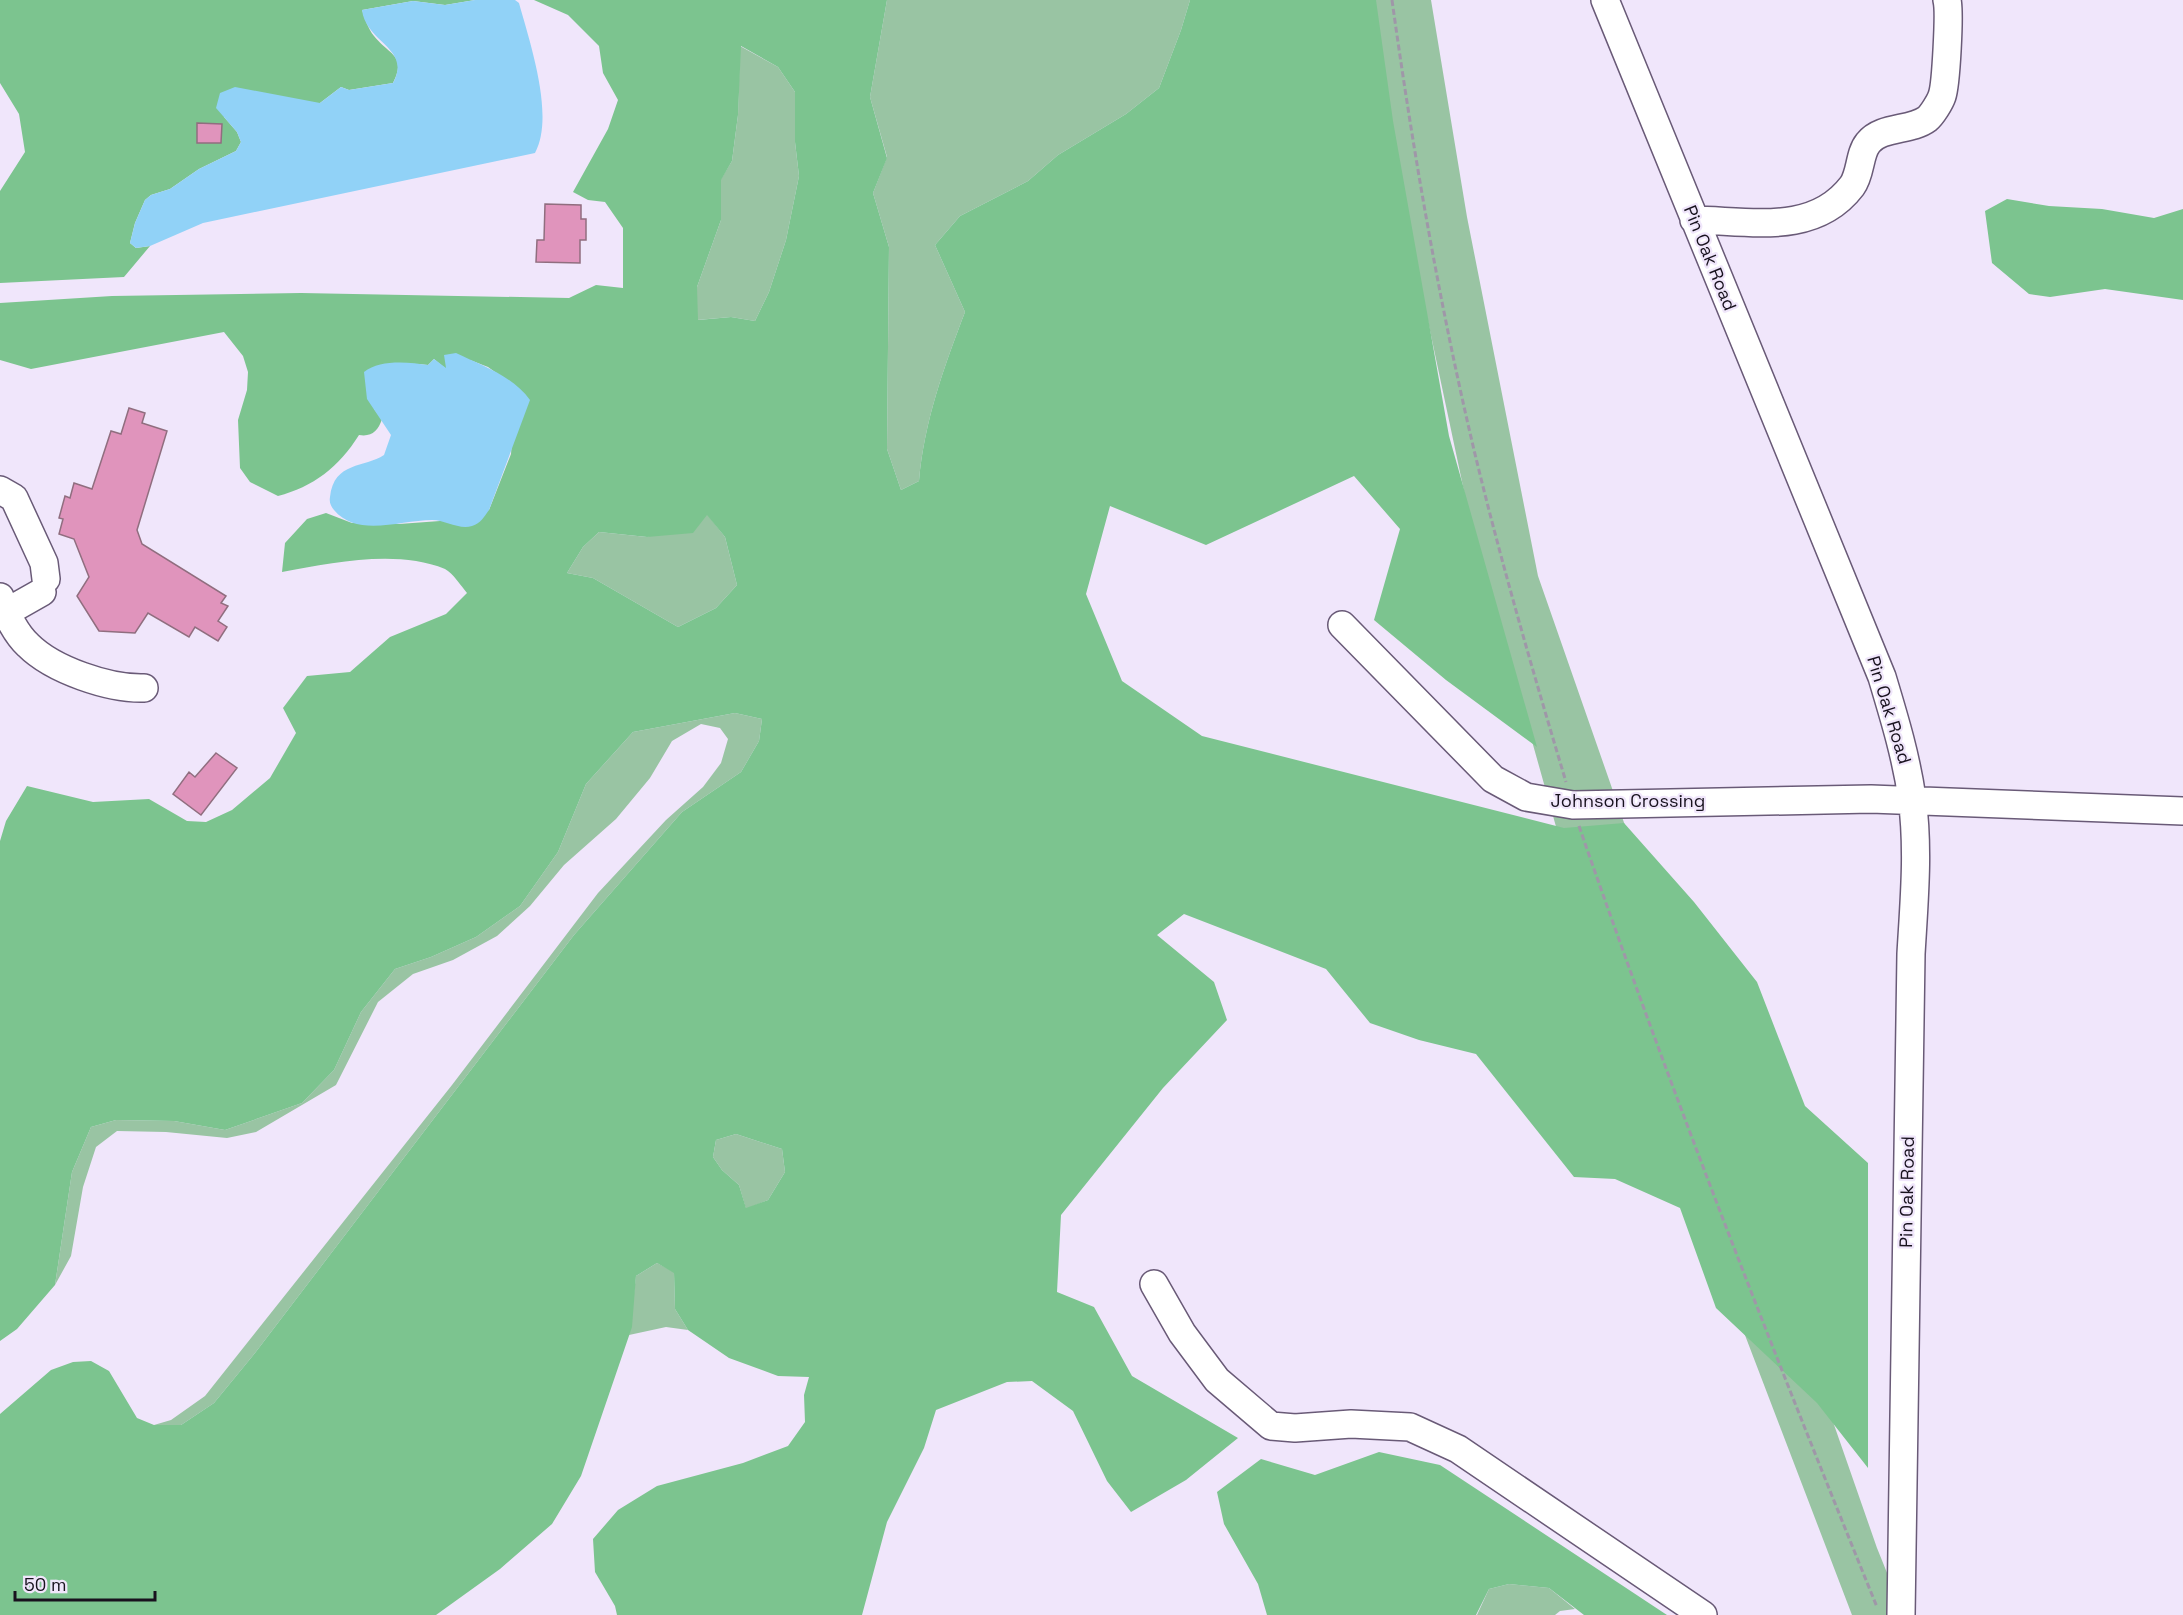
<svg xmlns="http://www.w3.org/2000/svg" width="2183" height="1615" font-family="'Space Grotesk',sans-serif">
<rect width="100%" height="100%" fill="#f0e6fb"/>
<path fill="#99c4a3" d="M887 0H1190L1181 30 1159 88 1126 114 1058 155 1028 181 960 216 935 245 965 312C944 367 924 422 919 481L901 490 887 449 889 247 873 193 887 157 870 97Z
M1367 0H1431L1467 217 1538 576 1877 1548 1904 1615H1852L1571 880 1471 524 1390 142Z
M740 46 778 67 795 92V142L799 176 786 240 769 292 755 321 731 317 697 320V287L721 220V179L732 161 738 115Z
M707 514 725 537 737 585 716 608 678 627 593 578 567 573 583 547 599 532 647 537Z
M735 713 762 719 759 741 741 772 682 812 574 935 255 1353 214 1403 181 1425H154L171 1420 205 1396 452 1085 598 893 666 820 703 787 721 763 728 739 720 728 701 724 672 741 650 778 616 819 564 865 530 906 497 936 453 960 413 974 378 1002 336 1085 256 1132 227 1138 166 1132 117 1131 96 1147 83 1187 71 1256 55 1285 72 1172 91 1127 116 1120 174 1121 225 1130 302 1103 334 1070 361 1012 395 969 431 957 476 937 520 906 558 852 586 784 633 732Z
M736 1134 782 1149 785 1172 768 1200 746 1209 739 1185 722 1170 713 1157 716 1140Z
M657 1263 674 1272 675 1309 688 1330 666 1327 629 1335 636 1276Z
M1509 1584 1549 1588 1575 1609 1560 1611 1555 1615H1477L1489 1589Z"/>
<path fill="#7cc48f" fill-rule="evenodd" d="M0 0H475L445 5 413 1 362 10C365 18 368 29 374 36 389 55 407 55 393 83L349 90 341 87 320 103 224 117 237 132 241 142 236 151 199 169 170 189 151 195 145 200 135 223 130 243 136 248 150 246 124 277 0 283V191L25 152 19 114 0 83Z
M534 0H887L870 97 887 158 873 193 889 247 887 449 901 490 919 481C924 422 944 367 965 312L935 245 960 216 1028 181 1058 155 1126 114 1159 88 1181 30 1190 0H1376L1393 121 1449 436 1537 747 1446 680 1374 620 1400 529 1354 476 1206 545 1110 506 1086 594 1122 681 1202 736 1564 828 1624 823 1694 902 1757 982 1805 1106 1868 1163V1468L1817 1403 1716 1308 1680 1208 1615 1179 1574 1177 1476 1054 1419 1040 1370 1023 1326 969 1184 914 1157 935 1214 982 1227 1020 1163 1088 1061 1215 1057 1292 1094 1307 1132 1376 1238 1438 1186 1480 1131 1512 1107 1481 1073 1411 1032 1381 1007 1382 936 1410 924 1448 887 1522 862 1615H617L615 1606 595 1572 593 1539 618 1510 657 1486 743 1463 788 1446 805 1422 804 1395 809 1377 778 1376 729 1358 688 1330 675 1309 674 1273 657 1263 636 1276 632 1327 581 1476 552 1524 500 1569 436 1615H0V1414L51 1370 73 1362 91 1361 109 1371 137 1418 154 1425H181L214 1403 255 1353 574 935 682 812 741 772 759 741 762 719 735 713 633 732 586 784 558 852 520 906 476 937 431 957 395 969 361 1012 334 1070 302 1103 225 1130 174 1121 116 1120 91 1127 72 1172 55 1285 17 1329 0 1341V841L6 821 27 786 93 802 149 799 187 821 206 822 232 810 270 778 296 733 283 708 307 676 350 672 390 637 446 614 467 593C461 586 453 573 445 569 396 549 332 563 282 572L285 543 307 519 326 513 352 523 399 524 440 521 489 510 511 454 516 387 488 367 470 360 446 369 434 359 428 365 418 364 374 409 382 419C378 431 372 437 359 435 339 467 313 487 278 496L250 482 240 468 238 420 247 390 248 372 243 356 224 332 31 369 0 360V303L112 296 301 293 569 298 596 285 623 288V228L605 202 588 200 573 192 608 129 618 100 603 73 599 46 568 15ZM741 46 778 67 795 92V142L799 176 786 240 769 292 755 321 731 317 698 320 697 287 721 220V180L732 161 738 115ZM707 515 725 537 737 585 716 608 678 627 593 578 567 573 583 547 599 532 647 537 693 533ZM736 1134 782 1149 785 1172 768 1200 746 1208 739 1185 722 1170 713 1157 716 1140Z
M2007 199 2049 206 2102 209 2154 218 2183 209V300L2105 289 2050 297 2029 294 1992 263 1985 211Z
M1379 1452 1440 1465 1667 1615H1584L1549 1588 1509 1584 1489 1589 1476 1615H1267L1258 1584 1224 1524 1217 1492 1261 1459 1315 1475Z"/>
<path fill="#91d2f7" d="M475 0H515L519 3C530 43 555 116 535 153L203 223 150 246 136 248 130 243 135 223 145 200 151 195 170 189 199 169 236 151 241 142 237 132 216 108 220 93 235 87 320 103 341 87 349 90 393 83C412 48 366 43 362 10L413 1 445 5Z
M456 353C481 365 513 376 530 400L489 510C484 517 481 523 472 526 459 530 445 520 432 520 401 520 357 538 334 510 331 506 329 503 330 497 334 461 365 468 384 455L391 435 367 399 364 372C380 359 409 362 428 365L434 359 446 368 444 355Z"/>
<path fill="#e094bc" stroke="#906e7f" stroke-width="1.5" d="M197 123 222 124 221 143H197Z
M545 204 581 205V219H586V240H580V263L536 262 537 240H544Z
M129 408 145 413 142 423 167 431 137 530 142 544 226 596 221 603 228 606 218 621 227 627 218 641 195 627 189 637 148 613 135 633 99 631 77 596 89 577 74 539 59 534 63 519 59 518 65 496 70 498 74 483 92 489 111 431 121 434Z
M216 753 237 768 201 815 173 794 189 772 195 777Z"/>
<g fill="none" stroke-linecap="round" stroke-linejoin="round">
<defs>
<path id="minor" d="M1605 0 1882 677C1894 717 1906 756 1912 798 1919 850 1914 902 1911 954L1901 1615
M1694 220C1750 221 1814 236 1852 186 1861 174 1859 154 1868 143 1881 126 1911 131 1927 119 1932 115 1940 102 1942 96 1946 85 1950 12 1947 0
M0 490 14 498 44 563 46 579
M0 597C6 613 15 633 28 645 53 670 109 689 144 688
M5 613 42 592
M1342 625 1493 779 1526 797 1573 805 1871 799 2183 811
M1154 1284 1182 1333 1217 1380 1271 1426 1295 1428 1351 1424 1410 1427 1458 1449 1703 1615"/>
</defs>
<use href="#minor" stroke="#695a77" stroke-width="30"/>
<path stroke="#9f97a8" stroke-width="3" stroke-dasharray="6 3" stroke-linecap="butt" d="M1392 0C1413 151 1439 302 1474 450 1501 562 1533 672 1566 782
M1579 826C1670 1089 1772 1349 1877 1607"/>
<use href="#minor" stroke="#fff" stroke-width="27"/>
</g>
<g text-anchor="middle" stroke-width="4.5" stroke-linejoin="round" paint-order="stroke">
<g font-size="18" fill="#18121e" stroke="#f0e6fb">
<text transform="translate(1710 258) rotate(68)" y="6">Pin Oak Road</text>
<text transform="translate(1889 710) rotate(73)" y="6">Pin Oak Road</text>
<text x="1628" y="807">Johnson Crossing</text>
<text transform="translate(1907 1192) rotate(-89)" y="6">Pin Oak Road</text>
</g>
</g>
<path d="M15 1591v9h140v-9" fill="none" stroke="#18121e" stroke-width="3"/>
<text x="24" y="1591" font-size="18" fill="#18121e" stroke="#f0e6fb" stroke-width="4.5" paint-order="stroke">50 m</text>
</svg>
